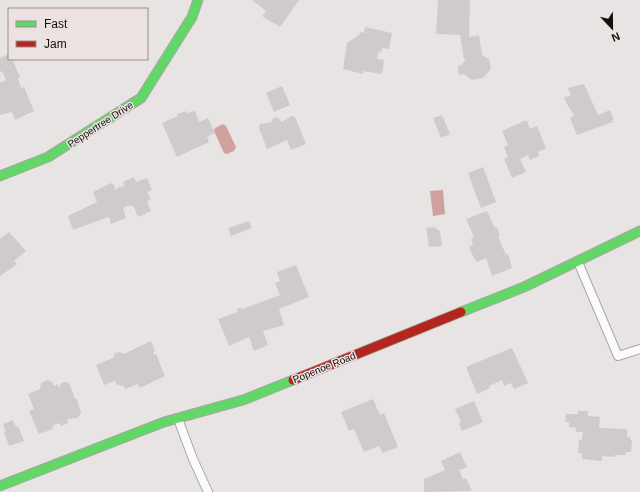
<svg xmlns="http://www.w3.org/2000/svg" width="640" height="492" font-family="Arial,sans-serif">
<rect width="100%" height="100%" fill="#e9e4e4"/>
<path fill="#d0a29d" d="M223 124 226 126 236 147 234 151 227 154 224 153 214 131 215 128Z
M443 190 445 214 433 216 430 191Z"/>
<path fill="#cfcbcb" d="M252 0H299L280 27 262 16 266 11Z
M438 0H470L469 37 479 35 482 55 489 59 491 69 483 78 472 80 464 74 459 75 458 66 462 65 466 58 464 59 460 35 436 34Z
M365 27 392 33 389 49 382 48 381 53 378 52 377 59 384 60 382 74 363 71V74L343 69 347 43 359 35 360 32 364 33Z
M9 54V59H12L20 77 18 78 21 88 24 87 34 111 15 120 12 112 0 115V83L6 80 2 71 0 72V58Z
M584 84 598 115 610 110 614 119 612 120 613 122 577 135 570 118 574 116 564 98 571 95 568 88Z
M282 86 290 105 274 112 266 93Z
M186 111 187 113 195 111 199 122 208 118 215 133 207 137 209 142 177 157 162 123 178 116 177 114Z
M442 115 450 134 441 138 433 118Z
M292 116 295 117 306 144 291 150 287 140 267 149 259 128 260 124 272 122V119L277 117 282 122Z
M524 121H527L530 129 537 126 546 148 538 152 539 156 530 160 528 155 520 159 526 172 512 178 504 159 508 157 504 147 508 145 502 131Z
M483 167 496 202 481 208 468 173Z
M134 177 136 182 147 178 152 190 147 192 151 200 147 201 151 211 138 217 134 207 130 205 123 208 126 218 111 224 109 217 73 230 68 216 97 202 93 192 111 183 114 185 116 191 117 188 123 186 125 187 123 182Z
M487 211 495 228 497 227 500 235 498 236 506 255 508 254 512 268 492 276 486 258 477 262 473 256 469 247 473 245 471 239 474 237 466 219Z
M249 221 252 228 231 236 228 228Z
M434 227 440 231 442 246 429 247 426 228Z
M9 232 26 251 14 261 17 264 0 276V239Z
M296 265 309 297 279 309 284 325 263 331 268 345 254 351 249 337 229 346 218 319 237 312V309L240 308 243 309 280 295 275 283 280 281 277 272Z
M151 341 155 351 153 352 154 355 156 354 165 376 140 388 138 384 125 389 124 386 117 385 115 381 104 385 96 365 113 358 115 353 119 352 124 354Z
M512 348 528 383 514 389 511 383 504 386 502 380 489 386 490 388 477 394 466 367Z
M48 380 52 382 54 386 58 384 59 389 61 383 66 382 69 383 75 399H77L81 413 78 418 67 419 68 423 61 426 59 423 52 426 53 429 39 434 29 411 34 409 28 394 40 389 41 383Z
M373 399 380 415 384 413 398 447 383 453 379 446 364 452 354 429 349 431 341 412Z
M474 401 483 422 462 431 459 424 461 422 455 409Z
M578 411H588V416L600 417 599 428 627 429V437H630V440H632L631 452H626V455H615V457L602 456V461L582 459V453H578L579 440H582L583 432H576V428L569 427V422H565L566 414H578Z
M13 420 16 427 18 426 24 441 9 446 4 432 6 431 3 424Z
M460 452 467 467 459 470 463 479 466 478 472 491 424 492V479L445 470 441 461Z"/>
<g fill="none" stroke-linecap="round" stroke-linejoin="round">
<defs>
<path id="lane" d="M578 262 618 356 640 349
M178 419 193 459 208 492"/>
<path id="fast" d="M0 176 48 157 141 98 192 17 198 0
M461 312 524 287 640 231
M0 486 164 422 243 400 293 380"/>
<path id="jam" d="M293 380 461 312"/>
</defs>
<use href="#lane" stroke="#aaa6a5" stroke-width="10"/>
<use href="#fast" stroke="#aaa6a5" stroke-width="11"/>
<use href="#jam" stroke="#aaa6a5" stroke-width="11"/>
<use href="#lane" stroke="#fcfbfb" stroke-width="8"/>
<use href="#fast" stroke="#63d668" stroke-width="9"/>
<use href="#jam" stroke="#b3261e" stroke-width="9"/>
</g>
<g text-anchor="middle" stroke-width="3" stroke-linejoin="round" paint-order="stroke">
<g font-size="10" fill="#131010" stroke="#ece2e1">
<text transform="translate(100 124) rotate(-33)" y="4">Peppertree Drive</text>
<text transform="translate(324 367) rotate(-22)" y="4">Popenoe Road</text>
</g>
</g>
<rect x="8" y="8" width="140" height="52" fill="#ece2e1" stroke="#958e8d"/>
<rect x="16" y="21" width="20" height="6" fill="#63d668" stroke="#958e8d"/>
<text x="44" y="28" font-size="12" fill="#131010">Fast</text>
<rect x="16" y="41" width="20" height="6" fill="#b3261e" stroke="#958e8d"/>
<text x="44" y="48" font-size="12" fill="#131010">Jam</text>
<g transform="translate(612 28) rotate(158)" stroke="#ece2e1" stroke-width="3" paint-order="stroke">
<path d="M0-3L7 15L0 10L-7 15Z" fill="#131010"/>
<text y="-6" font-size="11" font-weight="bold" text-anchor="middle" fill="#131010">N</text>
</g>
</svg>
